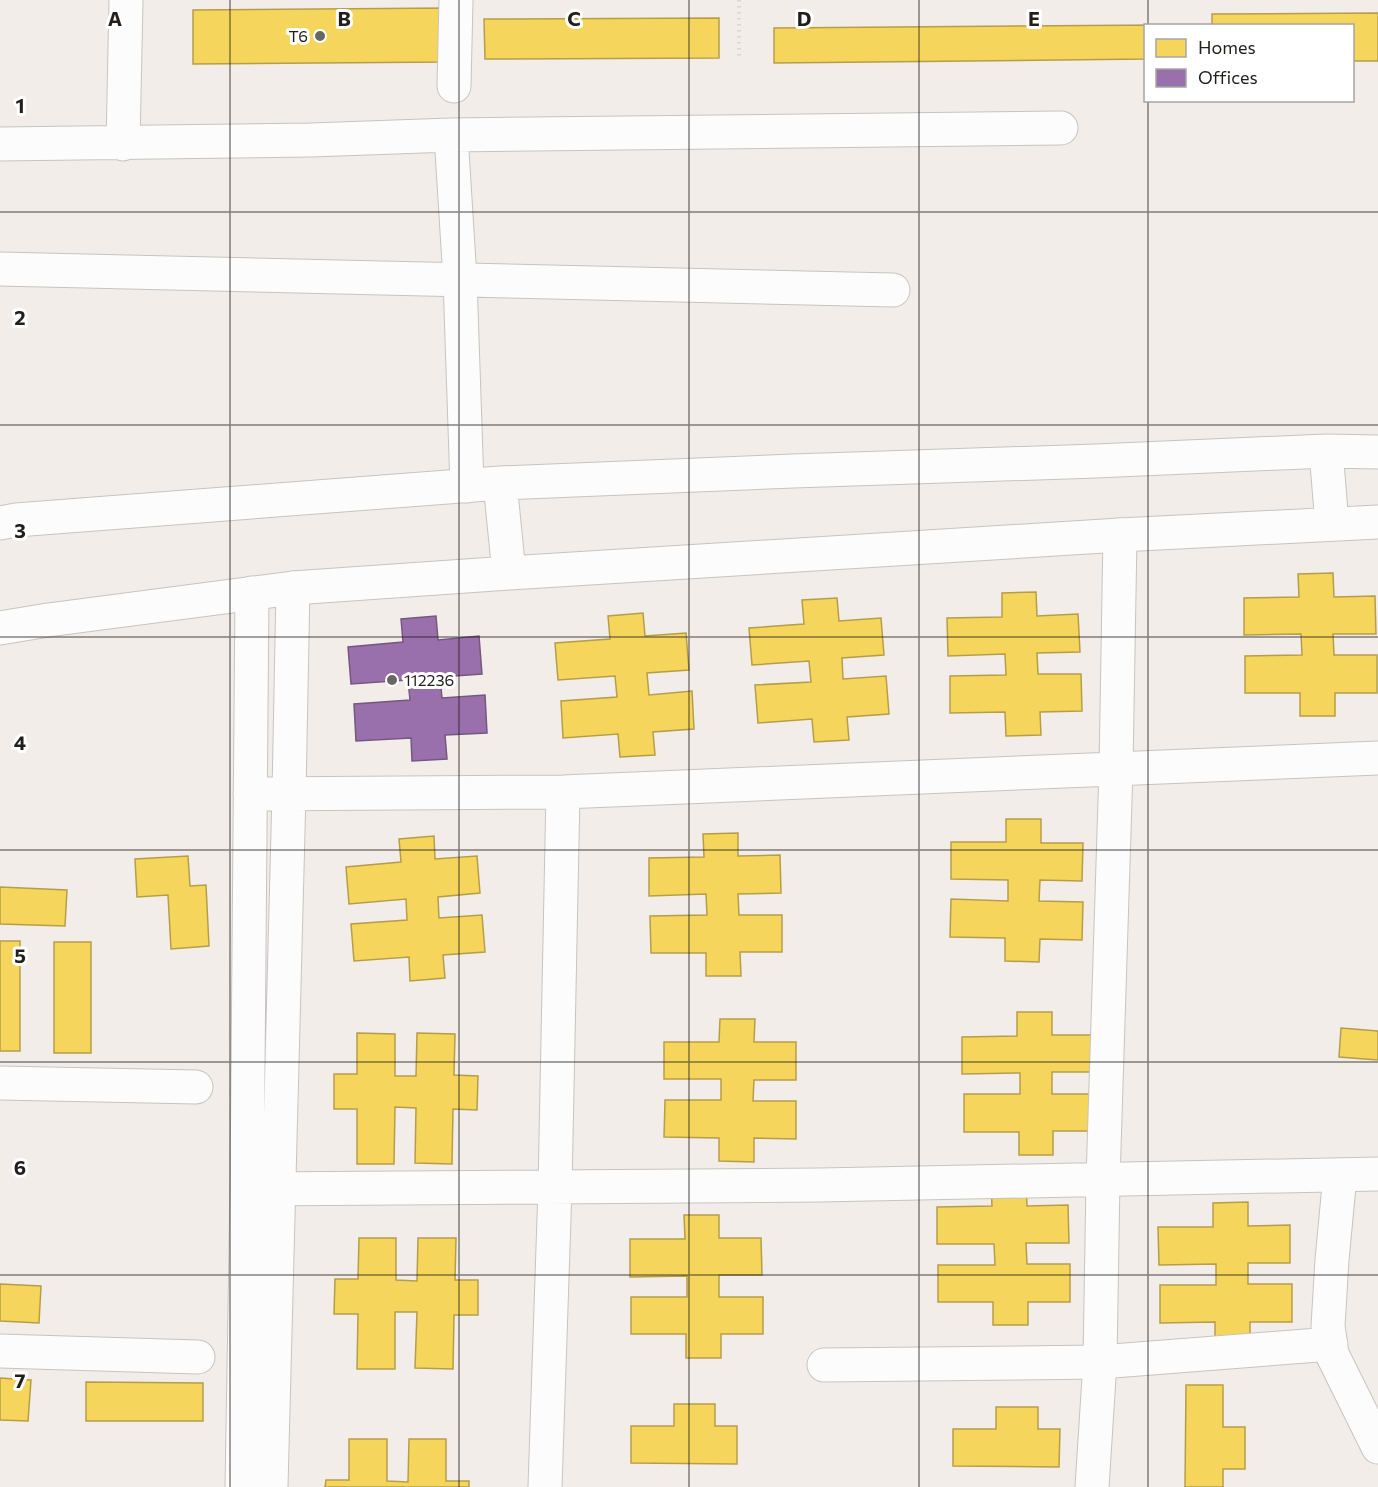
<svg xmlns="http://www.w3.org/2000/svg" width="1378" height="1487" font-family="Commissioner,sans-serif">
<rect width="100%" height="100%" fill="#f2ede8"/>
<path fill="#f6d55c" stroke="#b69e48" stroke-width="1.5" d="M446 8V62L193 64V10Z
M1378 13V61H1352V26H1212V14Z
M719 18V58L485 59 484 19Z
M1161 25 1146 26V59L774 63V28Z
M1333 573 1334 597 1375 596 1376 634H1333L1334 655H1377V693H1335V716H1300V693H1245V656L1302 655 1301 634 1244 635V598L1299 597 1298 574Z
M1036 592 1037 616 1078 614 1080 652 1037 653 1038 674H1081L1082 711 1040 712 1041 735 1006 736 1005 712 950 713V676L1006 675 1005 654 948 656 947 618 1002 617V593Z
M837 598 839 621 881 618 884 655 842 658 843 679 886 676 889 714 847 717 849 740 814 742 812 719 758 723 755 685 811 682 809 661 752 665 749 628 804 624 802 600Z
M643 613 645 636 686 633 689 670 647 673 649 695 692 691 694 729 653 732 655 755 620 757 618 734 563 738 561 701 617 697 615 676 558 680 555 643 610 639 608 616Z
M1006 819H1041V843H1083L1082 881 1040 880 1039 901 1083 902 1082 940 1040 939 1039 962 1005 961V938L950 937 951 899 1008 901V880L951 879V842H1006Z
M738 833V856L780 855 781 893 738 894 739 915H782V952H740L741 976H706V953H651L650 916 707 915 706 894 649 896V858L704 857 703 834Z
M434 836 435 859 477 856 480 893 438 897 439 918 482 915 485 952 443 955 445 978 410 981 409 957 354 961 351 924 407 920 406 899 349 904 346 867 401 862 399 839Z
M188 856 190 886 206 885 209 946 171 949 168 895 137 897 135 859Z
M0 887 67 890 65 926 0 924Z
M0 941H20V1051H0Z
M54 942H91V1053H54Z
M1017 1012H1052V1035H1094V1072H1052V1094H1095V1131H1053V1155H1019V1132H964V1094H1020V1073L962 1074V1037L1017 1036Z
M720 1019H755L754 1042H796V1080H754L753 1101H796V1139L754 1138V1162L719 1161V1138L664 1137 665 1100H721V1079H664V1042H719Z
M1341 1028 1378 1031V1060L1339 1057Z
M357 1033 395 1034V1076H416L417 1033 455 1034 454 1075 478 1076 477 1110 453 1109 452 1164 415 1163 416 1108 395 1107 394 1164H357V1109H334V1074H357Z
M1026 1182 1027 1206 1068 1205 1069 1243H1026L1027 1264H1070V1302H1028V1325H993V1302H938V1265H995L994 1244H937V1207L992 1206 991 1183Z
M1248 1202V1226L1290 1225V1263H1248V1284H1292V1322H1250V1345H1215V1322L1160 1323V1285H1216V1264L1159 1265 1158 1227H1213V1203Z
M684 1215H719V1238H761L762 1275H719V1297H763V1334H721V1358H686V1334H631V1297H687V1276L630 1277V1239H685Z
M359 1238H396V1280L417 1281 418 1238H456L455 1280H478V1315H454L453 1369 415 1368 417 1312H395V1369H357L358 1314H334L335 1279H358Z
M0 1284 41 1286 39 1323 0 1321Z
M0 1378 31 1380 28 1421 0 1420Z
M86 1382 203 1383V1421H86Z
M1186 1385H1223V1427H1245V1469H1223V1487H1185Z
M674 1404H715V1426H737V1464L631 1463V1426H674Z
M996 1407H1038V1429H1060L1059 1467 953 1466V1429H996Z
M349 1439H387V1481L408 1482 409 1439H446V1481H469V1487H325L326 1480H349Z"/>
<path fill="#9970ab" stroke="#755780" stroke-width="1.5" d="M436 616 438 640 479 636 482 674 440 677 442 698 485 695 487 733 445 735 447 759 412 761 411 738 356 741 354 704 410 700 408 680 351 684 348 647 403 642 401 619Z"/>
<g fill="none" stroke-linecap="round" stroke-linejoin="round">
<defs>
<path id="minor" d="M454 86 456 0
M451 135 460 279 467 486
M0 144 311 140 451 135 1061 128
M123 144 126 0
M0 269 893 290
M250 794 563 792 1378 758
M0 1083 196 1087
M1340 1175 1332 1260 1328 1326 1332 1354 1378 1447
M247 1189 821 1185 1378 1174
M0 1351 198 1357
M824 1365 1100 1362 1331 1344
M242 1487 247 1189 252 593
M271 1487 289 793 293 588
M545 1487 555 1188 563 792
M1092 1487 1100 1362 1103 1180 1116 769 1120 535"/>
<path id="major" d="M1326 451 1332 524
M500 483 509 573
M0 523 16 520 500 483 793 471 1096 461 1326 451 1378 452
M0 628 48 620 293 588 509 573 1120 535 1378 522"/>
</defs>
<use href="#minor" stroke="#c7c4c0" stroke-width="35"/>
<use href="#major" stroke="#c7c4c0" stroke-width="35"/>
<path stroke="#d8d7d5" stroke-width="4" stroke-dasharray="1.5 4.5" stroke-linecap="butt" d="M739 0V58"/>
<use href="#minor" stroke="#fdfcfc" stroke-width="33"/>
<use href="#major" stroke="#fdfcfc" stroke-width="33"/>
</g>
<path fill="none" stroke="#211e1b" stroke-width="1.5" stroke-opacity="0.55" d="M230 0V1487M459 0V1487M689 0V1487M919 0V1487M1148 0V26M1148 100V1487M0 212H1378M0 425H1378M0 637H1378M0 850H1378M0 1062H1378M0 1275H1378"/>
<g fill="#6a6663" stroke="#fff" stroke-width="2">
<circle cx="320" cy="36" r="6"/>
<circle cx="392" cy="680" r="6"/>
</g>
<g text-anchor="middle" stroke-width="6" stroke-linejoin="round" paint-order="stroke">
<g font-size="16" fill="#211e1b" stroke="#fff" text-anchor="end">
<text x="308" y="42">T6</text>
<text x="404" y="686" text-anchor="start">112236</text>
</g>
</g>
<g font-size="20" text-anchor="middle" font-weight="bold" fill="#211e1b" stroke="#fff" stroke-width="6" stroke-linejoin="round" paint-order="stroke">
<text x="115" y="26">A</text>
<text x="344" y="26">B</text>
<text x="574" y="26">C</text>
<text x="804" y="26">D</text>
<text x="1034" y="26">E</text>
<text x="20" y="113">1</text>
<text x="20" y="325">2</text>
<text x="20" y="538">3</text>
<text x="20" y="750">4</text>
<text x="20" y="963">5</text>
<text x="20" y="1175">6</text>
<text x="20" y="1388">7</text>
</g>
<rect x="1144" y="24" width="210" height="78" fill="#ffffff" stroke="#a6a5a4" stroke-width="1.5"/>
<rect x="1156" y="39" width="30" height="18" fill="#f6d55c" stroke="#a6a5a4" stroke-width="1.5"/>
<text x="1198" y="54" font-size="18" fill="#211e1b">Homes</text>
<rect x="1156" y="69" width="30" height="18" fill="#9970ab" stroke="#a6a5a4" stroke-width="1.5"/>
<text x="1198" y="84" font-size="18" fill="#211e1b">Offices</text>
</svg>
